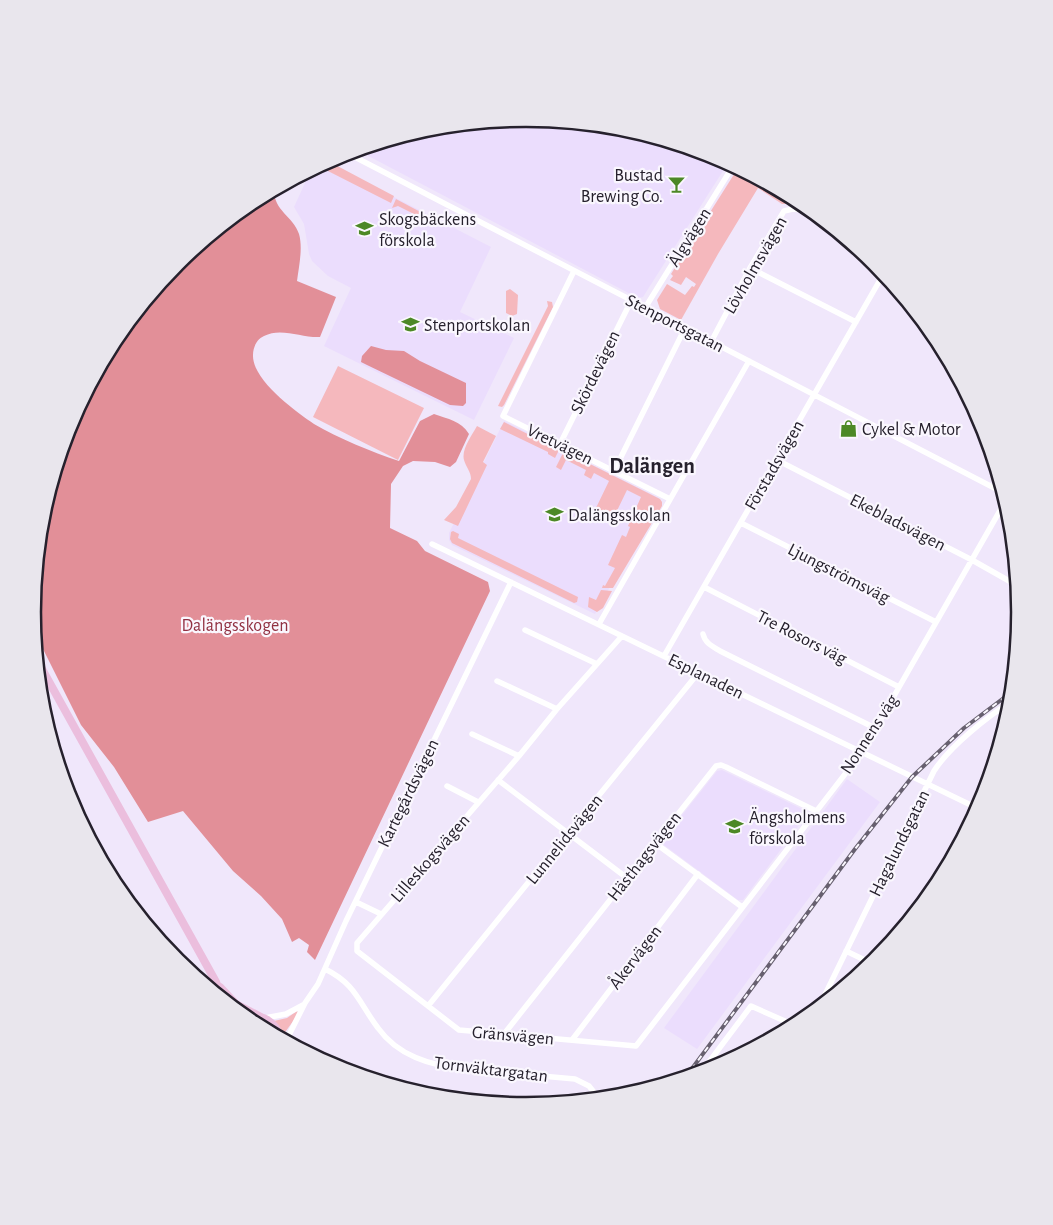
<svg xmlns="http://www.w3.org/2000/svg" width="1053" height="1225" font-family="'Alegreya Sans',sans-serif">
<rect width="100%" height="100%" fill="#f0e7fb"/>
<path fill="#ebddfd" d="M527 119 623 128 716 156 728 163 643 297 638 298 357 150 430 128Z
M326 162 491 247 460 312 514 338 474 420 324 346 351 288 328 276 312 261 309 254 304 224 294 207 311 170Z
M504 421 659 498 595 614 452 545 449 540V533Z
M722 770 804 810 806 816 743 900H738L664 845V838L717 771Z
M847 779 880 802 697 1049 664 1028Z"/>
<path fill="#f5b8bd" d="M328 161 394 196 391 203 324 169 320 170 316 168Z
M738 168C750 175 786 192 790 204H782L758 188 718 254 681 320 660 309 657 300 667 284 685 295 692 286 694 287 696 284 686 277 681 285 670 280 673 276 671 274Z
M396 199 428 216 426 220 398 206 392 208Z
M510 289 518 295 517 314 512 316 506 313V291Z
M547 301 552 302 553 307 504 405 502 407 498 406 548 306Z
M338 366 424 408 398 460 313 417Z
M504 422 559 450 555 458 548 454V452L500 429Z
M477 426 496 436 483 462 487 465 458 526 444 520 456 507 471 479C471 472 466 467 464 460 461 450 472 435 477 426Z
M564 451 660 499 662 502V506L613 588H602L603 585 605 586 615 568 608 565 622 535 626 537 630 527 628 526 641 497 627 490 613 519 595 510 609 481 594 473 591 479 584 475 586 470 566 460 561 470 556 467Z
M453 531 459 534 458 538 578 597 577 602 574 603 452 543 450 539 451 532Z
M601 590 612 591 603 608 597 612 588 607 589 597 596 600Z
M297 1011 299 1013 283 1035 274 1021 287 1018Z"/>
<path fill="#e28f98" d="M274 190C274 211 293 216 299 234 303 248 299 266 297 281L336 297 320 337C302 338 281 327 264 336 257 339 253 347 253 355 252 380 295 411 314 424 338 438 372 452 399 461L420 421 434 414C448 419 461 421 469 434L456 462 450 467 435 462 413 461 403 466 391 484 390 528 417 541 425 551 488 582 490 591 315 960 307 952 309 945 299 938 292 942 282 919 261 896 233 871 183 811 148 822 114 767 81 725 34 631 33 612 42 516 70 423 116 338 177 263 252 202Z
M371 346 386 350 404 351 420 361 466 383V403L463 406 450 405 367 365 361 362 362 356Z"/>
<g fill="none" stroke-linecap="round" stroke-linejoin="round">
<path stroke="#fff" stroke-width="5.5" d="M347 153 1004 493
M750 268 856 322
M574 271 503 416 670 499
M645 308 733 166
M711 342 750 268 784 211 793 209 812 211
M560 444 631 301
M777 460 972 560 1018 586
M614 471 685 328
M741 523 936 622
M432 544 979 809
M704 587 899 687
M599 624 749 361
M525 630 597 664
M703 634C705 643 712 646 720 651L875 728
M622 636 557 709 519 756 357 943V951L459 1030 636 1046 862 752 1006 500
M664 656 884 273
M497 681 557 709
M472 734 519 756
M498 780 627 878
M447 786 478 802
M655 843 742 907
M356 902 381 914
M846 951 873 964
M325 969C356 984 359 1003 378 1028 398 1056 430 1065 463 1069L575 1079 589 1086 597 1096 596 1100
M428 1006 699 672
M818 1009 934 771C950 746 987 717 1012 701
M265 1018 286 1014 303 1005
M504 1034 716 766 721 765 726 767 816 811
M572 1040 698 874
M286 1041 305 1003 318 984 346 921 511 582
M700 1074 751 1006 796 1026"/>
<path stroke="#ebbedd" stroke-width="8" d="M37 660 216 982 223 1000
M220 987 236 1004 261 1017
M244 1017C261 1013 276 1021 281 1039"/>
<defs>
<path id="rail" d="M685 1078 855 849 912 777 964 728 1013 691"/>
</defs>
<use href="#rail" stroke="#67606f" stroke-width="4"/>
<use href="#rail" stroke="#faf7fe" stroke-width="2" stroke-dasharray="5.5" stroke-linecap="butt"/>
</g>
<defs>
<symbol id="bar-bare" viewBox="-9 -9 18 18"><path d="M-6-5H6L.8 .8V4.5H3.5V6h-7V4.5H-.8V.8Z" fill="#4c8826" stroke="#faf7fe" stroke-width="2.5" paint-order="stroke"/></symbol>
<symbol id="school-bare" viewBox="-9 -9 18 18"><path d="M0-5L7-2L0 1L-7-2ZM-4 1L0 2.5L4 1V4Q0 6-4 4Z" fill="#4c8826" stroke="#faf7fe" stroke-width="2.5" paint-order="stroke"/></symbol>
<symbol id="shop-bare" viewBox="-9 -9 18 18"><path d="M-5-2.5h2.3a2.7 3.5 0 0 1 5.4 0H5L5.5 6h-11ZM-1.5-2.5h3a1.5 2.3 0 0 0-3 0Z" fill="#4c8826" stroke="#faf7fe" stroke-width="2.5" paint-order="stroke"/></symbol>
</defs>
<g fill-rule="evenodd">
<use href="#bar-bare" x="664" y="172" width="25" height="25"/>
<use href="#school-bare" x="352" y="216" width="25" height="25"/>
<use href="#school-bare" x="398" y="312" width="25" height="25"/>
<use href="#shop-bare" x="836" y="416" width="25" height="25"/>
<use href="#school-bare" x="542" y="502" width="25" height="25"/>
<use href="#school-bare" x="722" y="814" width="25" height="25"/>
</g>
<g text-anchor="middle" stroke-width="4.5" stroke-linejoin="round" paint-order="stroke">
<g font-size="18" fill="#26212d" stroke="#faf7fe" text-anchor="start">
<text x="663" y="181" text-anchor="end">Bustad<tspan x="663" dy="21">Brewing Co.</tspan></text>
<text x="379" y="225">Skogsbäckens<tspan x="379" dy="21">förskola</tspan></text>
<text x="424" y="331">Stenportskolan</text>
<text x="862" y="435">Cykel &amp; Motor</text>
<text x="568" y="521">Dalängsskolan</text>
<text x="749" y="823">Ängsholmens<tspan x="749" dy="21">förskola</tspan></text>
</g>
<g font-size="18" fill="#26212d" stroke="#faf7fe">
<text transform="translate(689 237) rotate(-58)" y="6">Älgvägen</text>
<text transform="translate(755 265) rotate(-60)" y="6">Lövholmsvägen</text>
<text transform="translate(675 323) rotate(27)" y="6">Stenportsgatan</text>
<text transform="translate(595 372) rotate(-64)" y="6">Skördevägen</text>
<text transform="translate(560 444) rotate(26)" y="6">Vretvägen</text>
<text transform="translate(774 465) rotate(-60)" y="6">Förstadsvägen</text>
<text transform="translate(898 522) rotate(27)" y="6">Ekebladsvägen</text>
<text transform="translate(839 573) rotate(27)" y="6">Ljungströmsväg</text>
<text transform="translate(802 637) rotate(27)" y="6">Tre Rosors väg</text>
<text transform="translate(706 676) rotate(26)" y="6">Esplanaden</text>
<text transform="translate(869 734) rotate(-57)" y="6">Nonnens väg</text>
<text transform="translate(408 793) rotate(-64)" y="6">Kartegårdsvägen</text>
<text transform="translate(564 839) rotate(-51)" y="6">Lunnelidsvägen</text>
<text transform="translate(899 843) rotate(-64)" y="6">Hagalundsgatan</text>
<text transform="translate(644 856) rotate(-52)" y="6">Hästhagsvägen</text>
<text transform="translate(430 858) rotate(-49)" y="6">Lilleskogsvägen</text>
<text transform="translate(635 957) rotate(-53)" y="6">Åkervägen</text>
<text transform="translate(513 1035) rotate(5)" y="6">Gränsvägen</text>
<text transform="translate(491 1069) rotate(7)" y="6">Tornväktargatan</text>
</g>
<g font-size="18" fill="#913042" stroke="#faf7fe">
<text x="235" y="631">Dalängsskogen</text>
</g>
<g font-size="22" font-weight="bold" fill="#26212d" stroke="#faf7fe">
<text x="652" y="473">Dalängen</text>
</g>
</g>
<path d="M0 0H1053V1225H0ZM41 612a485 485 0 1 1 970 0a485 485 0 1 1-970 0Z" fill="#e9e6ed" fill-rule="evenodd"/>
<path fill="none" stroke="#26212d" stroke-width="2.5" d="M41 612a485 485 0 1 1 970 0a485 485 0 1 1-970 0Z"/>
</svg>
